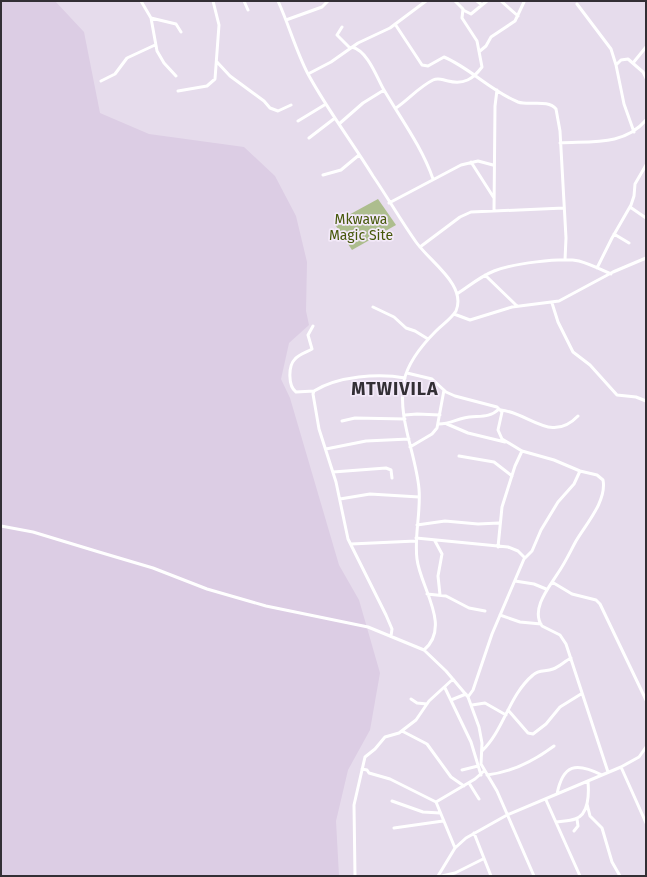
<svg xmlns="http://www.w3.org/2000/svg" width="647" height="877" font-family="'Fira Sans',sans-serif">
<rect width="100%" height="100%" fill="#e6dcec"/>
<path fill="#dccde4" d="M1 1H55L84 32 100 113 149 134 244 147 275 176 296 216 307 262 306 311 309 325 289 343 281 379 290 398 339 565 359 600 380 673 370 730 348 770 336 821 339 876H1Z"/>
<path fill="#adbd8e" d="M378 199 396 225 352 250 334 223Z"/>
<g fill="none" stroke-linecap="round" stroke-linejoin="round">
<path stroke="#fff" stroke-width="3" d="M141 1 151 18 157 51 164 63 176 76
M244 1 248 10
M278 1C289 25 296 51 308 74 327 109 352 142 373 176 388 198 401 221 416 242 430 262 467 285 456 311 451 319 443 324 436 331 423 344 408 362 404 381 397 418 416 454 419 489 421 513 414 536 417 559 420 587 452 626 424 650
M477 1 482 5 487 1
M501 1 518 16
M577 4 611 49 616 65 624 104 634 132
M463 10 471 14 482 5
M151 18 176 24 181 32
M286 20 322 7 328 1
M395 24 422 65 428 66 444 57C470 68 491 91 518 102 529 106 548 99 556 109L560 131 566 238 565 260
M342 27 337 35 350 48
M352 47C368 51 377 78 384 90 401 119 422 147 433 179
M480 51 486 46 491 37 515 21 524 2
M217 62 230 76 264 101 270 108 278 111 291 105
M633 63 646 47
M616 65 621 60 628 59 643 72 646 78
M308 74 331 62 358 43 390 28 426 1
M101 81 115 74 127 58 155 45
M178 91 207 86 215 79 219 25 213 1
M396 108C409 99 419 87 433 80 439 77 442 80 448 81 464 85 473 79 482 67L477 41 462 18 463 9 455 1
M298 121 326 104
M339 124 363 103 384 90
M309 138 335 118
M560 143C591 141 624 146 646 120
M471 162 494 198
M323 175 341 170 359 155
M389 203 461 165 478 161 493 165
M630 207 646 218
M494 211 495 106 497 90
M614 234 629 243
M420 247 460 217 471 212 564 208
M597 268 612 238 631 205 634 196 635 184 646 165
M485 275 517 306
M457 294C469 286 481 276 494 271 512 264 561 257 579 261 590 264 600 269 611 274
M552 303 558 322 573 352 590 365 617 395 636 397 646 401
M373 307 394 317 406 328 415 331 428 339
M454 314 470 320 512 307 559 301 613 272 646 258
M313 326 308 335 312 349C307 352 299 354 295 359 288 366 288 386 296 392L314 391
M407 373 432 379 446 392 455 396 497 407 502 412 498 430 502 439 522 451 554 460 580 471 597 475 603 480C607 501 586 524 576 541 570 552 565 563 558 573 550 586 530 609 542 626L560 635 566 644 608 772
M501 410C530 413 551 444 578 416
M405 415 417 414 440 415
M342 421 355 418 405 419
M439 424C449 424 455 420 464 418 477 415 489 419 499 409
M447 424 468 433 505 442
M410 447 432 434 437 428 444 390
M326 449 366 441 409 439
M459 456 494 462 512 476
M333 472 386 468 391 470 392 478
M340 499 370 494 419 497
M417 525 445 521 478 524 499 523
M1 526 33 532 99 552 153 568 207 589 266 606 368 627 424 650 446 671 468 697 479 727 482 743 481 764 497 791 534 876
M416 538 508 547 518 551 525 558
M435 541 442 554 438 576 440 595
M351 544 416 541
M498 547 502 507 515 466 522 451
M515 581 534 584 546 589
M552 582 572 594 596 600 600 604 646 700
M427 594 446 596 469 608 485 611
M500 615 520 622 541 624
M391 636 392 629 386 615 348 539 336 482 319 429 313 394 314 391C338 376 379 373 405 378
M445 688 471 742 481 775
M468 697 473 690 492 634 524 559 532 551 541 530 558 502 574 484 580 471
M411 699 417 703 427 704
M451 700 466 694
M472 705 485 703 506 715
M508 710 528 733 533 734 546 724 560 707 581 694
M402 731 427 744 451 777 464 786
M482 751C504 730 509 695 533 675 539 669 546 672 553 669 559 667 565 661 571 658
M621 767 646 823
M362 769 367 770 369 773 390 779 436 802
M462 770 478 766
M487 775C512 772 534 761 554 746
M469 783 479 799
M557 794C563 764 576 762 602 775
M546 800 580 876
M392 801 423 812 440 813
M587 804 590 816 602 828 612 862 620 876
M556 822C562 821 570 821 575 819 589 815 589 793 588 782
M394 828 443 821
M574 831 578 826 577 819
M474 833 491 876
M455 848 436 802 475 779 484 771
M355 876 354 805 365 757 375 749 385 737 399 733 416 720 429 701 453 679
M438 876 455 848 466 838 507 815 621 767 639 757 646 747
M442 876 455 873 483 859"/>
</g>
<g text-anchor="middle" stroke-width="3.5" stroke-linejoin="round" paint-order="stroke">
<g font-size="14" fill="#46580a" stroke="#f3e9f9">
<text x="361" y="224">Mkwawa<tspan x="361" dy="16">Magic Site</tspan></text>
</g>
<g font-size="18" font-weight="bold" letter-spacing="1" fill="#332f35" stroke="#f3e9f9">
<text x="395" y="395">MTWIVILA</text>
</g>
</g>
<rect width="647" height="877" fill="none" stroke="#332f35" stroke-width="4"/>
</svg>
